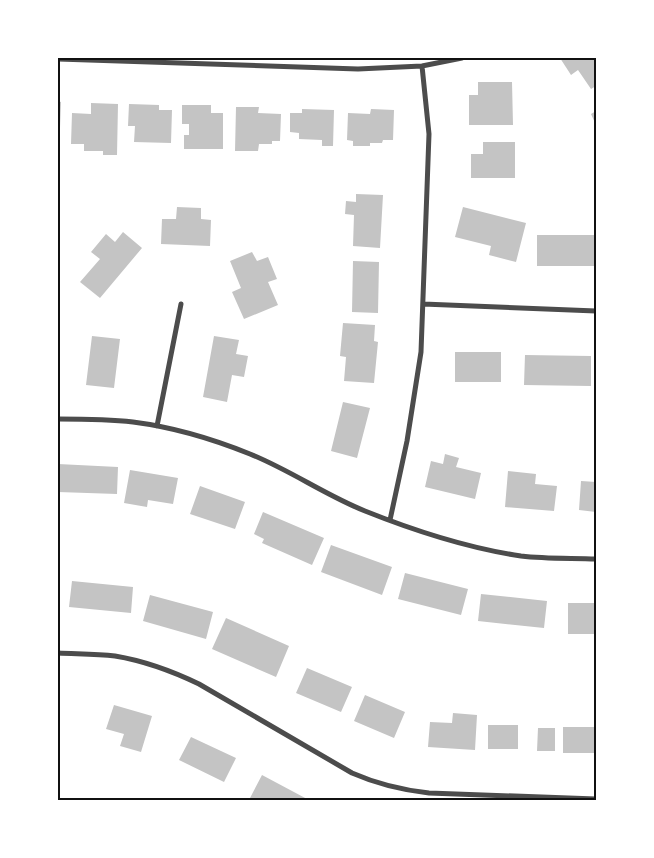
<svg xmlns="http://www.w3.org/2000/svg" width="654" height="858" font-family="Rubik,sans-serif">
<rect width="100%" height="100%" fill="#fff"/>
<path fill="#c4c4c4" d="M560 58H596V86L591 89 578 70 571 75Z
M478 82H512L513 125H469V95H478Z
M58 101 61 102 59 154H58Z
M91 103 118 104 117 155H103V151H84V144H71L72 113 91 114Z
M129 104 159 105V110H172L171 143 134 142 135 126H128Z
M182 105H211V113H223V149H184V135H189V124H182Z
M236 107H259L258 113 281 114 280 141H272V144H259L258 151H235Z
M302 109 334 110 333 146H322V140L299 139V133L290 132V113H302Z
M371 109 394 110 393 140H383L382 143H370V146H353V141L347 140 348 113 370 114Z
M596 111V125L591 114Z
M483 142H515V178H471V154H483Z
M356 194 383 195 380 248 353 246 354 215 345 214 346 201 356 202Z
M177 207 201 208V219L211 220 210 246 161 244 162 219H176Z
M463 207 526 223 516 262 489 255 491 246 455 237Z
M123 232 142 248 100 298 80 282 100 259 91 252 106 234 115 242Z
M537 235H596V266H537Z
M252 252 257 261 268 257 277 279 268 282 278 305 244 319 232 292 241 288 230 261Z
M353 261 379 262 378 313 352 312Z
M343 323 375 325 374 341 378 342 374 383 344 381 346 357 340 356Z
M92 336 120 339 114 388 86 385Z
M214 336 239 340 236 354 248 356 244 377 232 375 227 402 203 397Z
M455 352H501V382H455Z
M525 355 591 356V386L524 385Z
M343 402 370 408 357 458 331 451Z
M445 454 459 458 456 467 481 473 475 499 425 487 431 461 443 464Z
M58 464 118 467 117 494 58 492Z
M130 470 178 478 173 504 148 500 147 507 124 503Z
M508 471 536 474 535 484 557 486 554 511 505 507Z
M581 481 596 482V512L579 510Z
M200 486 245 502 235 529 190 514Z
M263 512 324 538 312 565 262 543 264 539 254 534Z
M331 545 392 567 382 595 321 572Z
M405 573 468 589 461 615 398 599Z
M72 581 133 587 131 613 69 607Z
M481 594 547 601 544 628 478 621Z
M150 595 213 612 206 639 143 621Z
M568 603H596V634H568Z
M226 618 289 646 276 677 212 649Z
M307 668 352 687 341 712 296 693Z
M365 695 405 712 394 738 354 721Z
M114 705 152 716 141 752 120 746 124 734 106 729Z
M453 713 477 715 475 750 428 747 430 722 452 723Z
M488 725H518V749H488Z
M563 727H596V753H563Z
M538 728H555V751H537Z
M191 737 236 758 224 782 179 760Z
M262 775 307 799 306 800H255L250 798Z"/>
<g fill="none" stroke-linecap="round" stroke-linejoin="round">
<path stroke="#4c4c4c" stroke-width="5" d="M58 59 358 69 422 66 462 58
M423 304 596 311
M58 419C83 419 108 419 133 422 172 427 213 439 250 454 290 470 325 495 365 511 415 531 467 548 521 556 546 559 571 558 596 559
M157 426 181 304
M390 520 407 441 421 352 429 134 422 66
M58 653C77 654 96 654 115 656 145 661 172 671 199 684L352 773C377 784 402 790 429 793L596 799"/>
</g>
<rect width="654" height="858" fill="none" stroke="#ffffff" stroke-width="118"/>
<rect x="59" y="59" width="536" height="740" fill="none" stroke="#111" stroke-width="2"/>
</svg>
